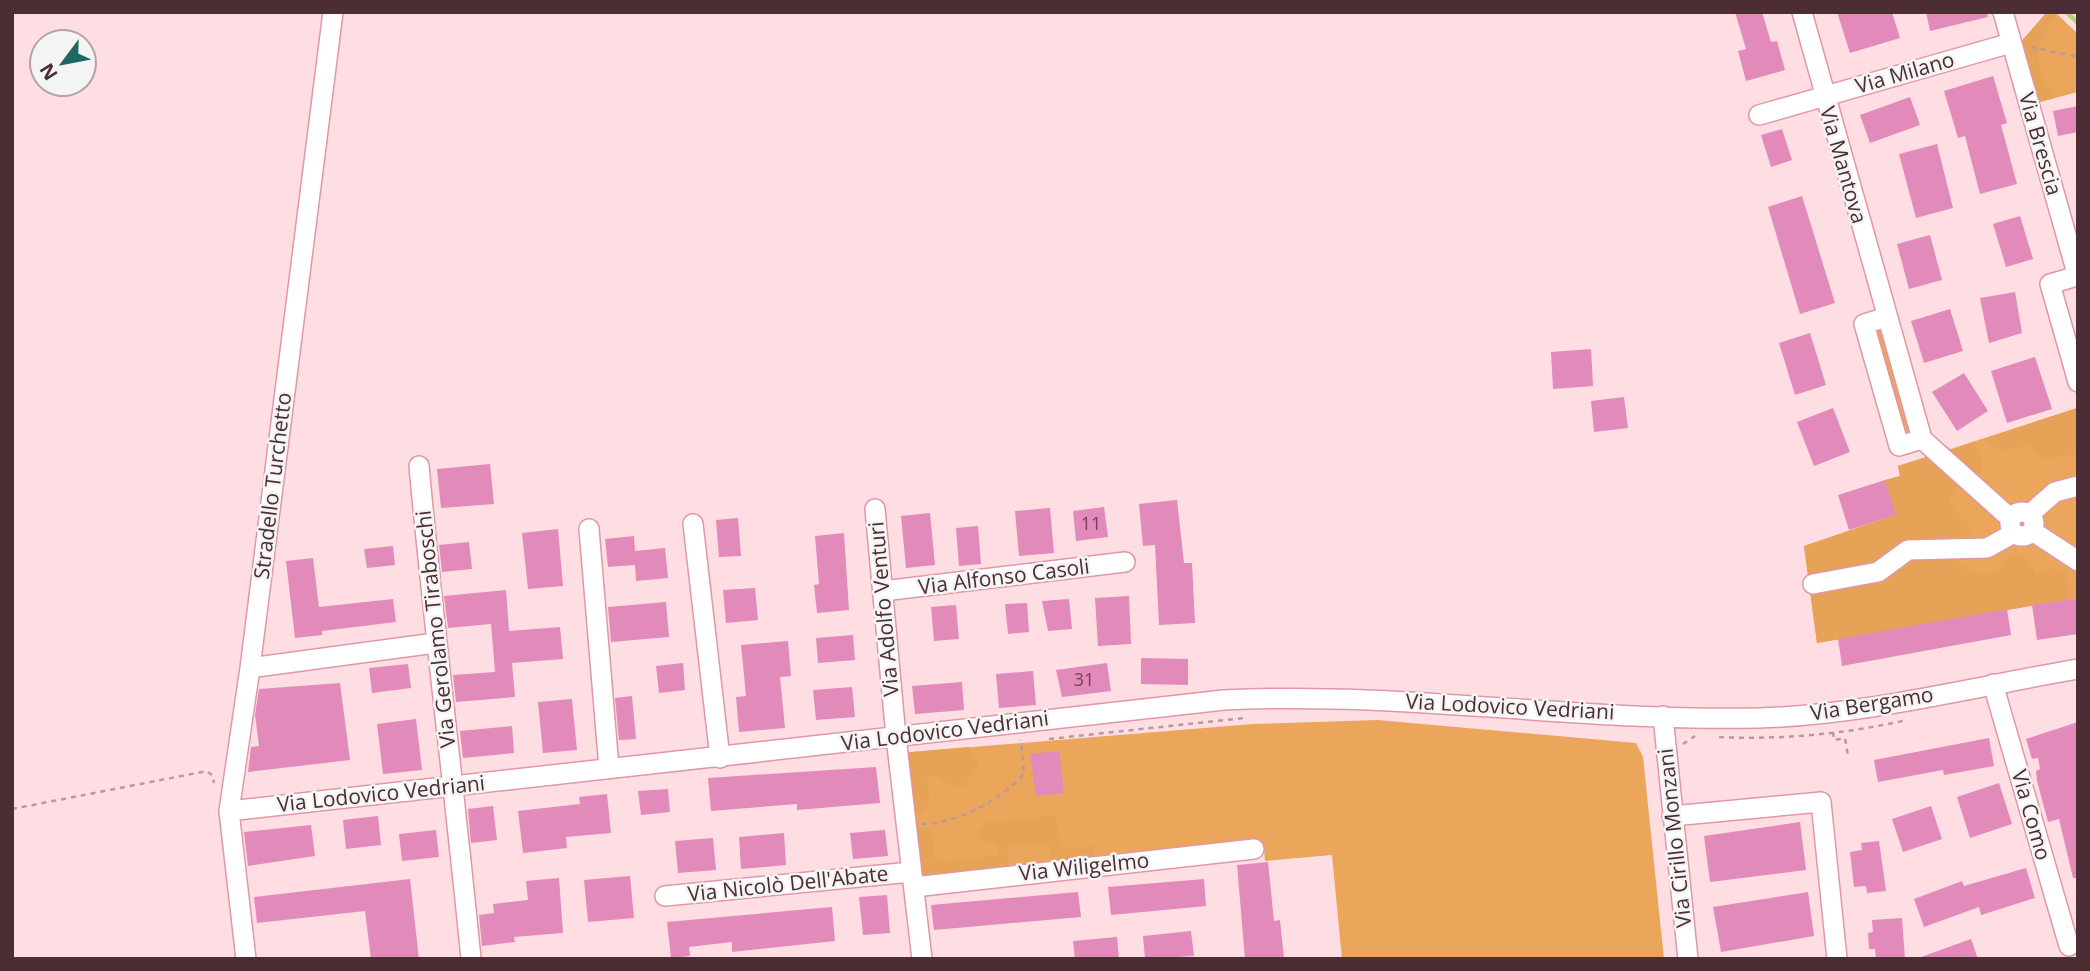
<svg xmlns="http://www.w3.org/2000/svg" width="2090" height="971" font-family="'Open Sans',sans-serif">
<rect width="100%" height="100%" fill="#fedee3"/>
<path fill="#eba65b" d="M2047 12H2055L2078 34V92L2040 102 2020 43Z
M1887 317 1922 439 1899 446 1864 324Z
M2077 408 2078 598 1817 643 1804 546 1896 515 1885 480 1900 476 1898 466Z
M1377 720 1636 743 1643 757 1664 959H1342L1332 855 1265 861 1264 847 913 887 900 753 1253 724Z"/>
<path fill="#e6a257" d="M2047 12H2053L2056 17C2032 49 2034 65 2055 98L2040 102 2020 43Z
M2077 408 2078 453 2046 459 2027 445C2008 450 1999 455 1984 439Z
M1973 443 1983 460 1982 469C1970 480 1938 491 1956 512 1961 518 1967 521 1971 529L1966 536 1958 537 1952 553C1965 573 1976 577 1999 572 2002 561 2007 555 2019 555L2029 562 2036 575 2054 567 2066 572 2069 599 1817 643 1804 546 1895 515 1885 480 1900 476 1898 466Z
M969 747 978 761 976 770 963 787 950 786 938 775 927 778C929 796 934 808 914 815L900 753Z
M1056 815 1060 850 1094 846V861L1052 866 1049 843 1007 847 1009 871 919 881 914 830 921 826 932 829 935 858 941 862 998 855V844L980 839 979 831 986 823Z"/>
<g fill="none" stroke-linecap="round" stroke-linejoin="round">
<path stroke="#b2d57c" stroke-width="4.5" d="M2066 12 2078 23"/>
</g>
<path fill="#e28aba" d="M1735 12H1762L1771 42 1777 41 1785 70 1746 81 1738 51 1746 49Z
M1837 12H1892L1900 38 1850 53Z
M1926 12H1987L1988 17 1930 31Z
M1993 76 2007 123 2001 125 2017 184 1980 194 1965 136 1958 138 1944 91Z
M1910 97 1920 125 1870 143 1860 115Z
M2078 106V132L2058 136 2053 111Z
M1782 129 1792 160 1771 167 1761 135Z
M1937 144 1953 208 1916 218 1899 154Z
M1802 196 1835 303 1800 314 1768 207Z
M2020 216 2033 259 2006 267 1993 224Z
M1930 235 1942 280 1909 289 1897 244Z
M2015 292 2022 333 1989 343 1980 298Z
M1950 309 1963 351 1924 363 1911 321Z
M1810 333 1826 385 1795 395 1779 343Z
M1591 349 1593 386 1553 389 1551 352Z
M2035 357 2052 409 2007 423 1991 371Z
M1964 373 1988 411 1957 431 1932 392Z
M1624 397 1628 428 1594 432 1591 401Z
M1833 408 1850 452 1814 466 1797 422Z
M490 464 494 504 441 508 437 469Z
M1885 480 1896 515 1849 530 1838 495Z
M1177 500 1184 563H1192L1195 623 1159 625 1155 545 1143 546 1139 504Z
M1104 507 1108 537 1076 541 1073 511Z
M1050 508 1054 553 1019 556 1015 511Z
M930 513 935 565 906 568 901 516Z
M738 518 741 556 719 557 716 520Z
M978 526 981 564 959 566 956 528Z
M558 529 563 586 528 589 522 533Z
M844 533 849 610 817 613 814 585 819 584 815 536Z
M634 536 635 551 665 548 668 578 636 581 635 565 608 567 605 539Z
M469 542 472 569 442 572 439 545Z
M393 546 395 565 367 568 364 549Z
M313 558 319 607 393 599 396 622 322 631V635L295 638 286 561Z
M755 588 758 620 726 623 723 590Z
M506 590 509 631 560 627 563 659 512 663 515 697 456 702 453 675 495 672 491 624 448 628 444 596Z
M1129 596 1131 644 1098 646 1095 598Z
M2078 598V634L2037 640 2032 605Z
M1069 599 1072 629 1048 631 1042 601Z
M666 602 669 637 611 642 608 607Z
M1027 603 1029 632 1008 634 1005 604Z
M956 605 959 639 934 641 931 607Z
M2007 609 2011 635 1842 666 1838 639Z
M853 635 855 660 818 663 816 638Z
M788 641 791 676 780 677 785 728 739 732 736 697 746 696 741 645Z
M1141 658 1188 659V685L1141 684Z
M683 663 685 690 659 693 656 666Z
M1107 663 1111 691 1062 697 1056 670Z
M408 664 411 688 372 693 369 668Z
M1033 671 1036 705 999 708 996 674Z
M962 682 964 710 915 714 912 686Z
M340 683 350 760 248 772 251 747 259 746 255 715 259 689Z
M852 687 855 717 816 720 813 690Z
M632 696 636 739 619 740 615 698Z
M572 699 577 750 543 753 538 702Z
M416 719 422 770 383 774 377 724Z
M2078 722V878H2073L2059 819 2048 822 2037 781 2036 771 2040 769 2038 758 2032 759 2026 739Z
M512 726 514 753 463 758 460 731Z
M1989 738 1994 766 1944 775 1943 770 1878 782 1874 760Z
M1059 751 1064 793 1036 796 1030 754Z
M876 767 880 803 797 810V804L711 811 708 778Z
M1999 783 2012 824 1970 838 1957 797Z
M668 789 670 812 641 815 638 791Z
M607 794 611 833 566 837 567 848 523 853 518 811 580 804 579 797Z
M493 806 497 840 471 843 468 809Z
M1931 806 1942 839 1903 852 1892 819Z
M378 816 381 845 346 849 343 820Z
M1800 822 1806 870 1710 882 1704 836Z
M311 825 315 856 248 866 244 832Z
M436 830 439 857 402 861 399 834Z
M885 830 888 856 853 859 850 833Z
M784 833 786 865 741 869 739 837Z
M713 838 716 870 678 873 675 841Z
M1879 841 1886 891 1867 893 1866 886 1854 887 1850 852 1862 850 1861 843Z
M1268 862 1274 921 1280 920 1284 958 1245 959 1237 865Z
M2026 868 2035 898 1981 915 1979 907 1924 927 1914 899 1962 881 1964 886Z
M630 876 634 918 588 922 584 880Z
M559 878 563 933 514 937 515 942 482 946 479 915 494 913 493 904 528 900 526 881Z
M410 879 419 959H371L365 911 257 923 254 897Z
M1204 879 1206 906 1111 915 1108 887Z
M1078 892 1081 917 934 930 931 905Z
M1808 892 1814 936 1721 952 1713 907Z
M887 895 890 933 863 935 859 897Z
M832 907 835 941 732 952V942L689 947 690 956 671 958 667 922Z
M1902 918 1905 959H1876L1875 949H1869L1868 933 1873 932 1872 920Z
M1191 931 1194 956 1145 959 1143 936Z
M1117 937 1119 959H1075L1073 941Z
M1971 939 1978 959H1922L1921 957Z"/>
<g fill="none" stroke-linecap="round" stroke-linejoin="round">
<defs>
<path id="minor" d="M1802 12 1922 439 2010 518
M2003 12 2078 277
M1759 115 2011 43
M2077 276 2050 284 2078 382
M1887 317 1864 324 1899 446 1922 439
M419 466C434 631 455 794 471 959
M875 509 896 737 922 959
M2010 524a12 12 0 1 1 24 0a12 12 0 1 1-24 0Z
M2030 514 2055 492 2078 486
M693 524 720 758
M589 529 609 768
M2032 531 2078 561
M1813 584 1878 572 1908 550 1987 548 2014 533
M883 591 1125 562
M250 668 435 643
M1993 684 2069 946
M1663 716 1688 959
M229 811 1224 700C1403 691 1580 722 1759 718 1865 715 1973 687 2078 669
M1672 816 1821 802 1837 959
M914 887 1254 849
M665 896 911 872
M246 959 229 811 250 668 333 12"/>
</defs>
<use href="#minor" stroke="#e197a6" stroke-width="22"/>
<path stroke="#b9999f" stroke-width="2.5" stroke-dasharray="5 5" stroke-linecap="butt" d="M2031 47 2078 57
M1833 732 1834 740 1845 738 1848 756
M1719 737C1781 740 1845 734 1907 720
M1049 739 1244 718
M1683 744 1695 736
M12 809 207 771 213 776 214 783
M922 824C959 823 999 801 1024 774L1021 740"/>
<use href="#minor" stroke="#fff" stroke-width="19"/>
</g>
<g text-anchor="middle" stroke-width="5" stroke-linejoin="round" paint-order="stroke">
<g font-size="18" fill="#724456">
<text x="1091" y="530">11</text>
<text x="1084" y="686">31</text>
</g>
<g font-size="21" fill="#4c2d34" stroke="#f4f4f4">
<text transform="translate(1905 73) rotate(-16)" y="7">Via Milano</text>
<text transform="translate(2040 144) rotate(74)" y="7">Via Brescia</text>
<text transform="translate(1843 165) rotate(74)" y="7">Via Mantova</text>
<text transform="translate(273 486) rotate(-83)" y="7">Stradello Turchetto</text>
<text transform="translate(1004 577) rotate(-7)" y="7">Via Alfonso Casoli</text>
<text transform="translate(884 609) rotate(-95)" y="7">Via Adolfo Venturi</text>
<text transform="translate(436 629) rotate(-96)" y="7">Via Gerolamo Tiraboschi</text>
<text transform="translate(1872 704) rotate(-9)" y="7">Via Bergamo</text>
<text transform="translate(1510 707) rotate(3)" y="7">Via Lodovico Vedriani</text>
<text transform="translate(945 731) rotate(-7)" y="7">Via Lodovico Vedriani</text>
<text transform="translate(381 794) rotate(-6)" y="7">Via Lodovico Vedriani</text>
<text transform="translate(2031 815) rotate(74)" y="7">Via Como</text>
<text transform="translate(1675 838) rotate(-96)" y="7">Via Cirillo Monzani</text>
<text transform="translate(1084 867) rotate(-6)" y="7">Via Wiligelmo</text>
<text transform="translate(788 884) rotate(-6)" y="7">Via Nicolò Dell'Abate</text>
</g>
</g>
<rect width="2090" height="971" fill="none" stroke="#4c2d34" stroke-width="28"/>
<g transform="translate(63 63) rotate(238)"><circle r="33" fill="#f4f4f4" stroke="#b1a4a7" stroke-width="2"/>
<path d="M0-5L12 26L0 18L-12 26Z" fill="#1e6862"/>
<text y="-10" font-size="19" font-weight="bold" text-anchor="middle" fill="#4c2d34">N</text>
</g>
</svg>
